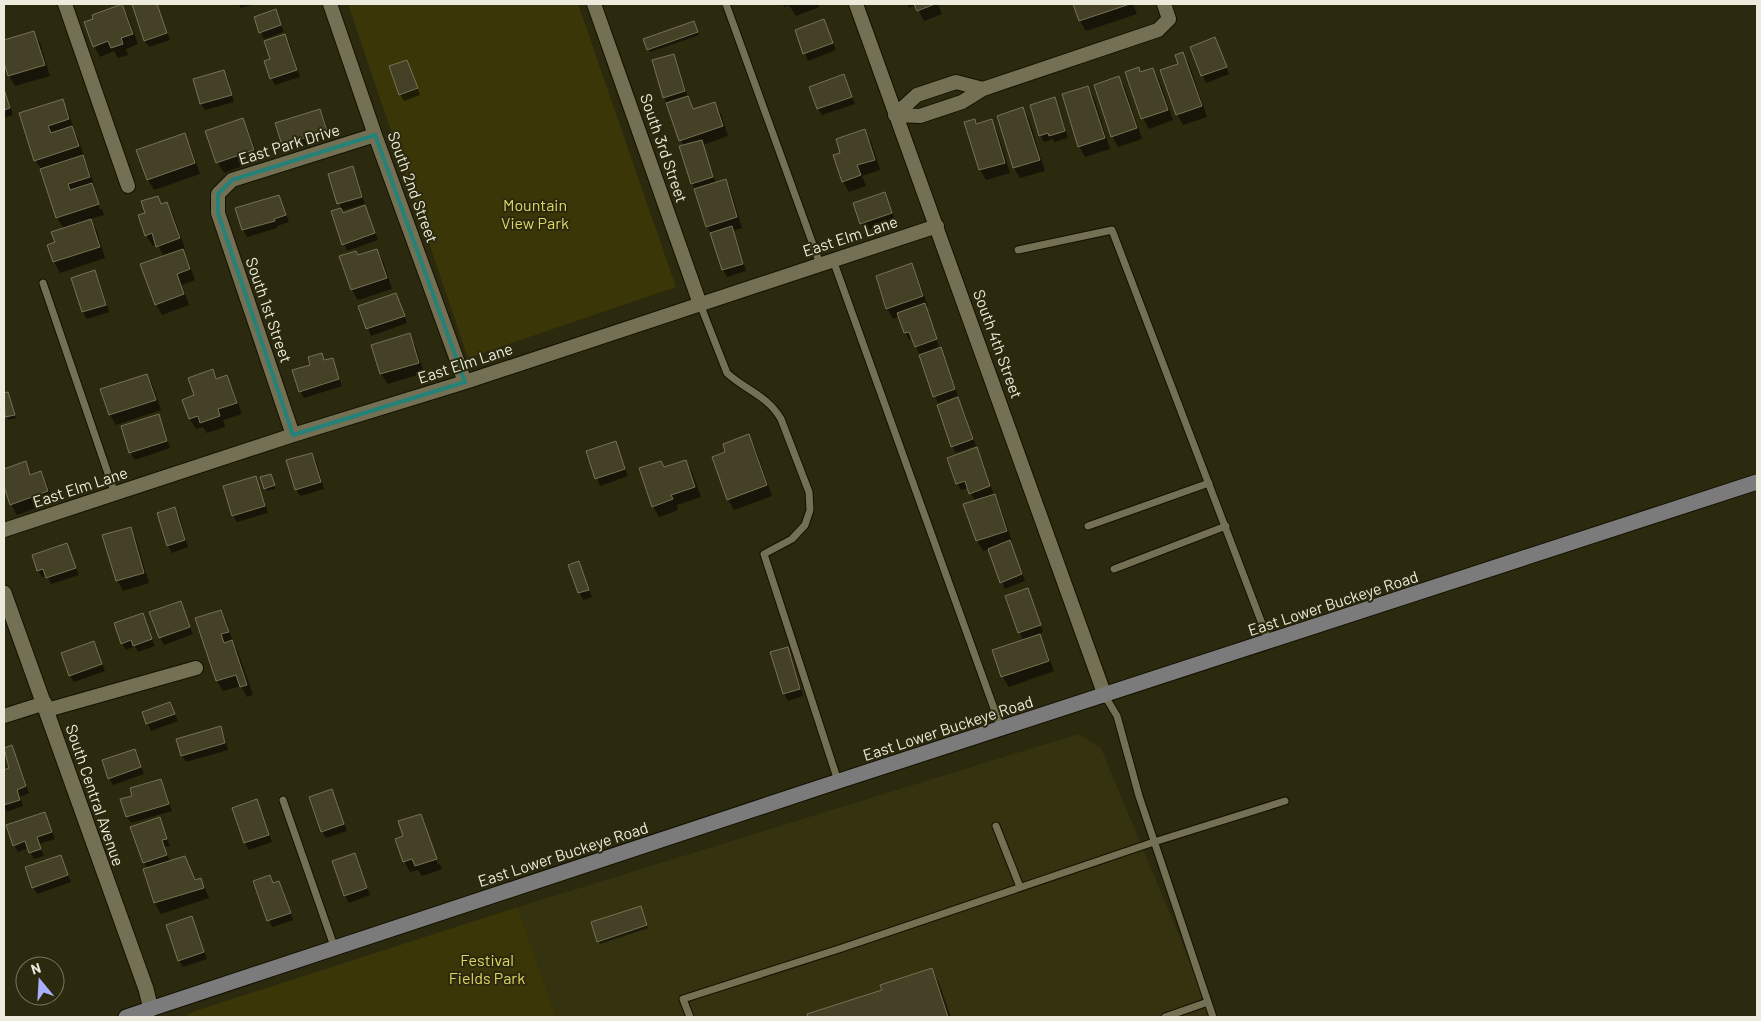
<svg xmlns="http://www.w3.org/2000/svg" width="1761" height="1021" font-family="Barlow,sans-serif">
<rect width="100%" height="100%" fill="#2b290e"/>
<path fill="#35320f" d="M1078 734 1101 748 1213 1017H556L518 907Z"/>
<path fill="#3a3608" d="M348 4H578L676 287 468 358Z
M518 907 556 1017H183L195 1011Z"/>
<path fill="#0007" d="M133 4H157L170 40 149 47 145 41Z
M238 4H255L241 8Z
M783 4H818L819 7 796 16 789 5 784 7Z
M907 4H938L942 14 924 21 916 5 909 8Z
M1074 4H1133L1137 14 1086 31 1080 21Z
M122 6 128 16 138 44 126 49 128 55 118 58 114 51 100 57 94 46Z
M275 11 284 32 264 39 255 18Z
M824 21 836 50 808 61 796 31Z
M695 26 699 35 650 52 648 49Z
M34 32 40 43 50 76 15 86 9 76 4 59V42Z
M285 36 289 42 300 77 275 85 271 78Z
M1218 45 1229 74 1206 83 1191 48Z
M1182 54 1189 64 1207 117 1183 125 1177 115 1162 71 1179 65Z
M673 55 677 62 688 98 694 110 714 103 721 114 728 136 703 145 716 184 725 181 731 191 742 228 733 231 746 271 727 277 723 270 712 236 707 226 695 189 692 183 683 146 664 97Z
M407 61 420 95 404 101 400 94Z
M1138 69 1141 73 1153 69 1159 80 1173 120 1149 129 1143 118Z
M224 72 228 78 234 102 205 110 201 104Z
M843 76 855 104 822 115 818 109Z
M1119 77 1125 88 1142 139 1118 147 1112 136Z
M4 88 13 115 4 118Z
M1088 88 1094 98 1110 149 1085 157 1079 146Z
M1054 99 1058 106 1068 138 1054 142 1053 139 1044 142 1040 135Z
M62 100 68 111 74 130H73L78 138 84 157H83L88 167 95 187 94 188 97 194H95L100 210 102 209 97 194 104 215 90 219 97 231 105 258 60 273 54 262 49 246 56 243 64 229 57 218 42 171 36 160 20 114Z
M1023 109 1029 119 1045 171 1020 178 1014 168 998 116Z
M320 111 324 118 330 138 287 151 283 144Z
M242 119 248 130 259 160 224 173 217 162Z
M975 120 977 125 991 121 997 131 1010 173 986 180 980 170 966 123Z
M865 131 871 141 880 170 862 176 866 186 849 192 843 181 842 154Z
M184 134 190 145 200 174 154 190 148 180 138 151Z
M352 168 356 175 365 204 341 211 343 214 365 207 378 240 347 251 332 212 341 209 330 175Z
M884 193 895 220 865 231 854 204Z
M279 196 289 222 277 226V228L247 237 243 230 237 209Z
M157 197 162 205 167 203 173 214 185 249 182 250 188 261 195 280 182 285 189 305 162 315 156 304 164 257 157 244 153 246 146 235 147 214Z
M377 250 383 261 392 289 358 300 352 290 341 257H358Z
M911 265 917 276 928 306 926 307 939 347 944 355 958 396 938 403 913 338 909 340 900 316 893 319 887 308Z
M95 272 99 279 109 312 87 319 83 312 73 278Z
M396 294 407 323 371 336 360 307Z
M409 335 415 345 424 373 388 384 381 374 373 346Z
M321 354 325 361 332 359 342 386 304 398 300 391 312 365Z
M213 371 218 380 226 377 232 387 242 414 223 420 225 427 207 433 203 427 196 429 190 419 184 400 196 396Z
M147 375 153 386 161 410 116 425 110 415 102 390Z
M8 393 16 418 8 420 4 407V394Z
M958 399 962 406 976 446 956 453 952 446Z
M158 416 162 423 170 448 135 460 131 453 123 427Z
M749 436 755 447 772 496 734 510 728 499 727 453Z
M615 442 628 476 600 486 587 452Z
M976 449 980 456 994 495 1000 506 1012 541 1010 542 1025 581 1005 589 989 549 983 551 977 541 975 501 968 488 961 490 957 483Z
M312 454 316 461 324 489 300 496 296 489Z
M686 461 692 472 701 497 677 505 678 510 659 517 653 506Z
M25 463 32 476 41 473 47 483 53 502 17 515 11 504 4 482V470Z
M255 478 259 485 268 513 237 522 233 515Z
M272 478 275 489 267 491 265 488Z
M175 508 179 515 188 547 172 553 168 546 158 513Z
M130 528 136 539 149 583 123 591 117 580Z
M67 545 79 575 51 584 47 576 42 577 38 571Z
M578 562 592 597 583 600 569 566Z
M1027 590 1043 632 1038 634 1045 647 1054 671 1009 687 1002 676 1024 641 1019 632Z
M180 603 193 634 164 645 160 638Z
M221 611 227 622 233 643 238 652 253 695 247 697 241 686 223 691 217 681 196 619Z
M142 615 155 646 138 652 135 646 126 650 122 643Z
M93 643 105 671 74 682 70 676Z
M787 649 791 655 803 696 788 701 784 694 772 653Z
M170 703 178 721 151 731 143 713Z
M220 728 224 735 228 750 186 762 182 756 178 740Z
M11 747 15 753 29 793 20 797 23 806 7 812 4 806V771L11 769 4 749Z
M134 750 144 774 113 785 109 778Z
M160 780 164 787 172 811 131 823 127 817 133 797Z
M331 791 347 831 326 838 322 831Z
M256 801 272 842 249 850 245 843 234 809Z
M44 813 55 839 39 844 44 856 34 859 28 848 18 852 14 845Z
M420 815 426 825H424L438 865 440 864 442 869 422 876 418 870 410 872 404 861 405 837Z
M159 819 170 846 165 847 170 862 185 857 196 881 201 879 209 898 161 914 155 903 144 870 148 869 144 862Z
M354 855 358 861 370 895 349 903 345 896 334 862Z
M60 856 71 882 37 894 33 887Z
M270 876 274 884 279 882 283 889 293 920 272 927 255 882Z
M642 910 648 928 600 944 598 941Z
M191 918 207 959 183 967 179 961Z
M931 969 939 983 951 1017H810L809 1015 883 991Z"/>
<path fill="#444126" stroke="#757255" d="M122 4 133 34 121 38 123 44 111 48 108 41 93 47 84 22 93 19 92 15Z
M132 4H157L167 33 144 41Z
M914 4H935L917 11Z
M1073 4H1130L1079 21Z
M276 9 281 25 259 33 254 17Z
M824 19 833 43 803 54 795 30Z
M694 21 698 32 647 50 643 39Z
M34 31 45 65 8 76 4 63V40Z
M285 34 297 70 270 79 264 61 270 59 264 41Z
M1215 37 1227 67 1201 76 1190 47Z
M1183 52 1202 106 1176 115 1160 70 1178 64 1175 55Z
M674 54 685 91 663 98 652 60Z
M407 60 418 88 399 95 389 66Z
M1139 67 1140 72 1153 68 1168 110 1141 119 1125 72Z
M224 70 232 95 200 104 193 79Z
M844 74 852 97 817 109 809 87Z
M1119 76 1137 128 1111 137 1094 85Z
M1088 86 1105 138 1078 147 1062 94Z
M4 89 10 108 4 110Z
M688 96 693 109 715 102 723 126 679 141 666 103Z
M1055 97 1065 131 1049 136 1048 133 1039 136 1030 105Z
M63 99 69 119 48 126 51 133 72 126 79 146 34 161 19 113Z
M1023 107 1040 160 1013 168 997 116Z
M320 109 327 131 282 145 275 123Z
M243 118 254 150 216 163 205 131Z
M975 119 976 124 992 119 1005 163 979 170 964 122Z
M865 129 875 160 857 165 861 175 842 182 833 155 840 153 836 139Z
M185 133 195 163 147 180 136 150Z
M702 140 713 177 691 184 679 146Z
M83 155 90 177 68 184 70 190 92 183 99 204 56 218 40 169Z
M353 166 362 197 337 204 328 174Z
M726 179 737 217 706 227 694 189Z
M885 192 892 213 860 224 853 203Z
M279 195 286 215 274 219 275 221 242 230 235 208Z
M158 196 161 204 167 202 180 238 156 247 152 233 145 236 138 215 145 213 141 201Z
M365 205 375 233 342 245 331 211 341 208 343 213Z
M91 219 100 247 53 262 47 245 55 242 51 232Z
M732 226 743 264 722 270 710 233Z
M183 249 190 269 177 274 184 294 155 305 140 264Z
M377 249 387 278 351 290 339 256 356 251 358 255Z
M912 263 923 296 886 309 876 276Z
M95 270 106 305 82 312 71 278Z
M396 293 405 316 366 329 358 306Z
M925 303 937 339 915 347 909 332 904 333 897 313Z
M410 333 419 363 380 374 371 345Z
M941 347 955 389 933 397 919 355Z
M322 353 324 360 333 358 339 379 299 392 292 370 310 365 308 357Z
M213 369 216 379 227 375 237 403 218 409 220 416 200 423 198 416 189 419 182 400 194 395 188 378Z
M147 374 156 400 109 415 100 389Z
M8 392 15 415 5 417 4 393Z
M958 397 973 439 951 447 937 405Z
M159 414 167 441 129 453 121 426Z
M749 434 767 485 727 500 712 457 725 452 723 444Z
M616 441 625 469 595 479 586 451Z
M977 447 990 486 969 494 965 481 956 484 947 458Z
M312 453 321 482 295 490 286 460Z
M686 460 695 487 671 495 673 499 652 507 639 468 661 461 664 467Z
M26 461 30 475 41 471 48 491 10 505 4 486V469Z
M271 474 275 485 264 489 260 477Z
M256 476 265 506 232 516 223 486Z
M995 494 1007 531 976 541 963 504Z
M175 507 185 540 167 546 157 513Z
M131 527 144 573 116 581 102 535Z
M1010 540 1022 574 1000 583 988 549Z
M67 543 76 568 46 578 43 569 37 571 32 555Z
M579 561 589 590 578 593 568 565Z
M1028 588 1041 625 1018 633 1005 596Z
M181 601 190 627 159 638 149 612Z
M221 610 229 632 221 634 224 643 232 640 247 685 240 687 236 675 216 681 195 618Z
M143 613 152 639 133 646 131 640 121 644 114 623Z
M1040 634 1049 661 1001 677 992 650Z
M94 641 102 664 69 676 61 653Z
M788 647 800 689 783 694 770 652Z
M170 702 175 714 146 724 142 712Z
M221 726 225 743 181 756 176 739Z
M12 745 26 786 17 790 20 800 4 805V770L9 768 4 748Z
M135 749 141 767 108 779 102 760Z
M161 779 169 804 126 817 120 799 132 796 130 788Z
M332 789 344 824 321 832 309 797Z
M257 799 269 835 244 843 232 808Z
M45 812 52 832 37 837 41 849 29 853 25 841 13 846 6 825Z
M421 814 437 859 415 866 412 859 403 862 395 839 403 836 398 821Z
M160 817 167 839 162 840 167 855 143 863 130 827Z
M355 853 367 888 344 896 332 861Z
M61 855 68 875 32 888 25 867Z
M185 856 195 880 201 878 204 888 154 903 143 869Z
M270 875 273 883 279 881 291 913 267 921 253 881Z
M641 906 647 925 597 942 591 922Z
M192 916 204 952 178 961 166 925Z
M932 968 948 1017H808L807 1014 882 990 880 985Z"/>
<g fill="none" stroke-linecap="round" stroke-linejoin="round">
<defs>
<path id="service" d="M726 4 820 264
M1018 250 1112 230 1269 642
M833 260 1001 728
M43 283 115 494
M700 304 727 373C745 390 767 395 781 419L809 492 810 510 805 525 792 539 764 554 838 781
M1088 526 1209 483
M1114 569 1226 526
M1105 696 1117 716 1139 796 1213 1017
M283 800 335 949
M996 826 1020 887
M690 1017 683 999 842 948 1154 842 1285 801
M1165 1017 1208 1002"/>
<path id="minor" d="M65 4 128 186
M330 4 375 135 465 382
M594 4 700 304
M856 4 1105 696
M895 115 920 116 962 102 983 89 1158 30 1169 19 1164 4
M895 115 917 95 956 82 983 89
M293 435 218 213V194L232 180 375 135
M4 530 293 435 465 382 937 226
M47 710 196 668
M4 716 45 703"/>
<path id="tertiary" d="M4 593 146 989 151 1009"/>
<path id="secondary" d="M126 1017C364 939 601 858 839 781 1145 682 1451 582 1757 482"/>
</defs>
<use href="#service" stroke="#141100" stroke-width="9"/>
<use href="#minor" stroke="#141100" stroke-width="16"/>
<use href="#tertiary" stroke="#141100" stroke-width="17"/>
<use href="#secondary" stroke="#141100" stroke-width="17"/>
<use href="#service" stroke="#737053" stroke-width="7"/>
<use href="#minor" stroke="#737053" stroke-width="14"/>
<use href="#tertiary" stroke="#737053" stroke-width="15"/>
<use href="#secondary" stroke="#7b7b7b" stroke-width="15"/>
</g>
<path fill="none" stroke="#258279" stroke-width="4" stroke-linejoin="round" d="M375 135 465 382 293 435 218 213V194L232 180Z"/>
<g text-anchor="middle" stroke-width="4" stroke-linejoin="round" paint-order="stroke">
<g font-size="16" fill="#edecdc" stroke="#2b290e">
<text transform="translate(289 144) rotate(-17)" y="6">East Park Drive</text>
<text transform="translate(664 148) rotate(71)" y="6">South 3rd Street</text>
<text transform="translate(413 187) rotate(70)" y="6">South 2nd Street</text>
<text transform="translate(850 236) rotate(-18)" y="6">East Elm Lane</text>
<text transform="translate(269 310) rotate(71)" y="6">South 1st Street</text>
<text transform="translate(998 344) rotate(70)" y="6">South 4th Street</text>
<text transform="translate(465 363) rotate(-18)" y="6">East Elm Lane</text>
<text transform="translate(80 487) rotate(-18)" y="6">East Elm Lane</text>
<text transform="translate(1333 603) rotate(-18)" y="6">East Lower Buckeye Road</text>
<text transform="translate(948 728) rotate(-18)" y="6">East Lower Buckeye Road</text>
<text transform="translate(95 795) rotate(71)" y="6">South Central Avenue</text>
<text transform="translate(563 854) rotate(-18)" y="6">East Lower Buckeye Road</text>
</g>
<g font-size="16" fill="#e0d565" stroke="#2b290e">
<text x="535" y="211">Mountain<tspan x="535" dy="18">View Park</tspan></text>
<text x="487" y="966">Festival<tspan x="487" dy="18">Fields Park</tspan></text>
</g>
</g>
<rect width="1761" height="1021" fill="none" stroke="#edecdc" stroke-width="10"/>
<g transform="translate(40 981) rotate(342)"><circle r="24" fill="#2b290e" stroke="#797760"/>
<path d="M0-4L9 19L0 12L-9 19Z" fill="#a8b0fc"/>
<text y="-8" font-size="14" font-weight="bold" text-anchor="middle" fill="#edecdc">N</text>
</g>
</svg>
